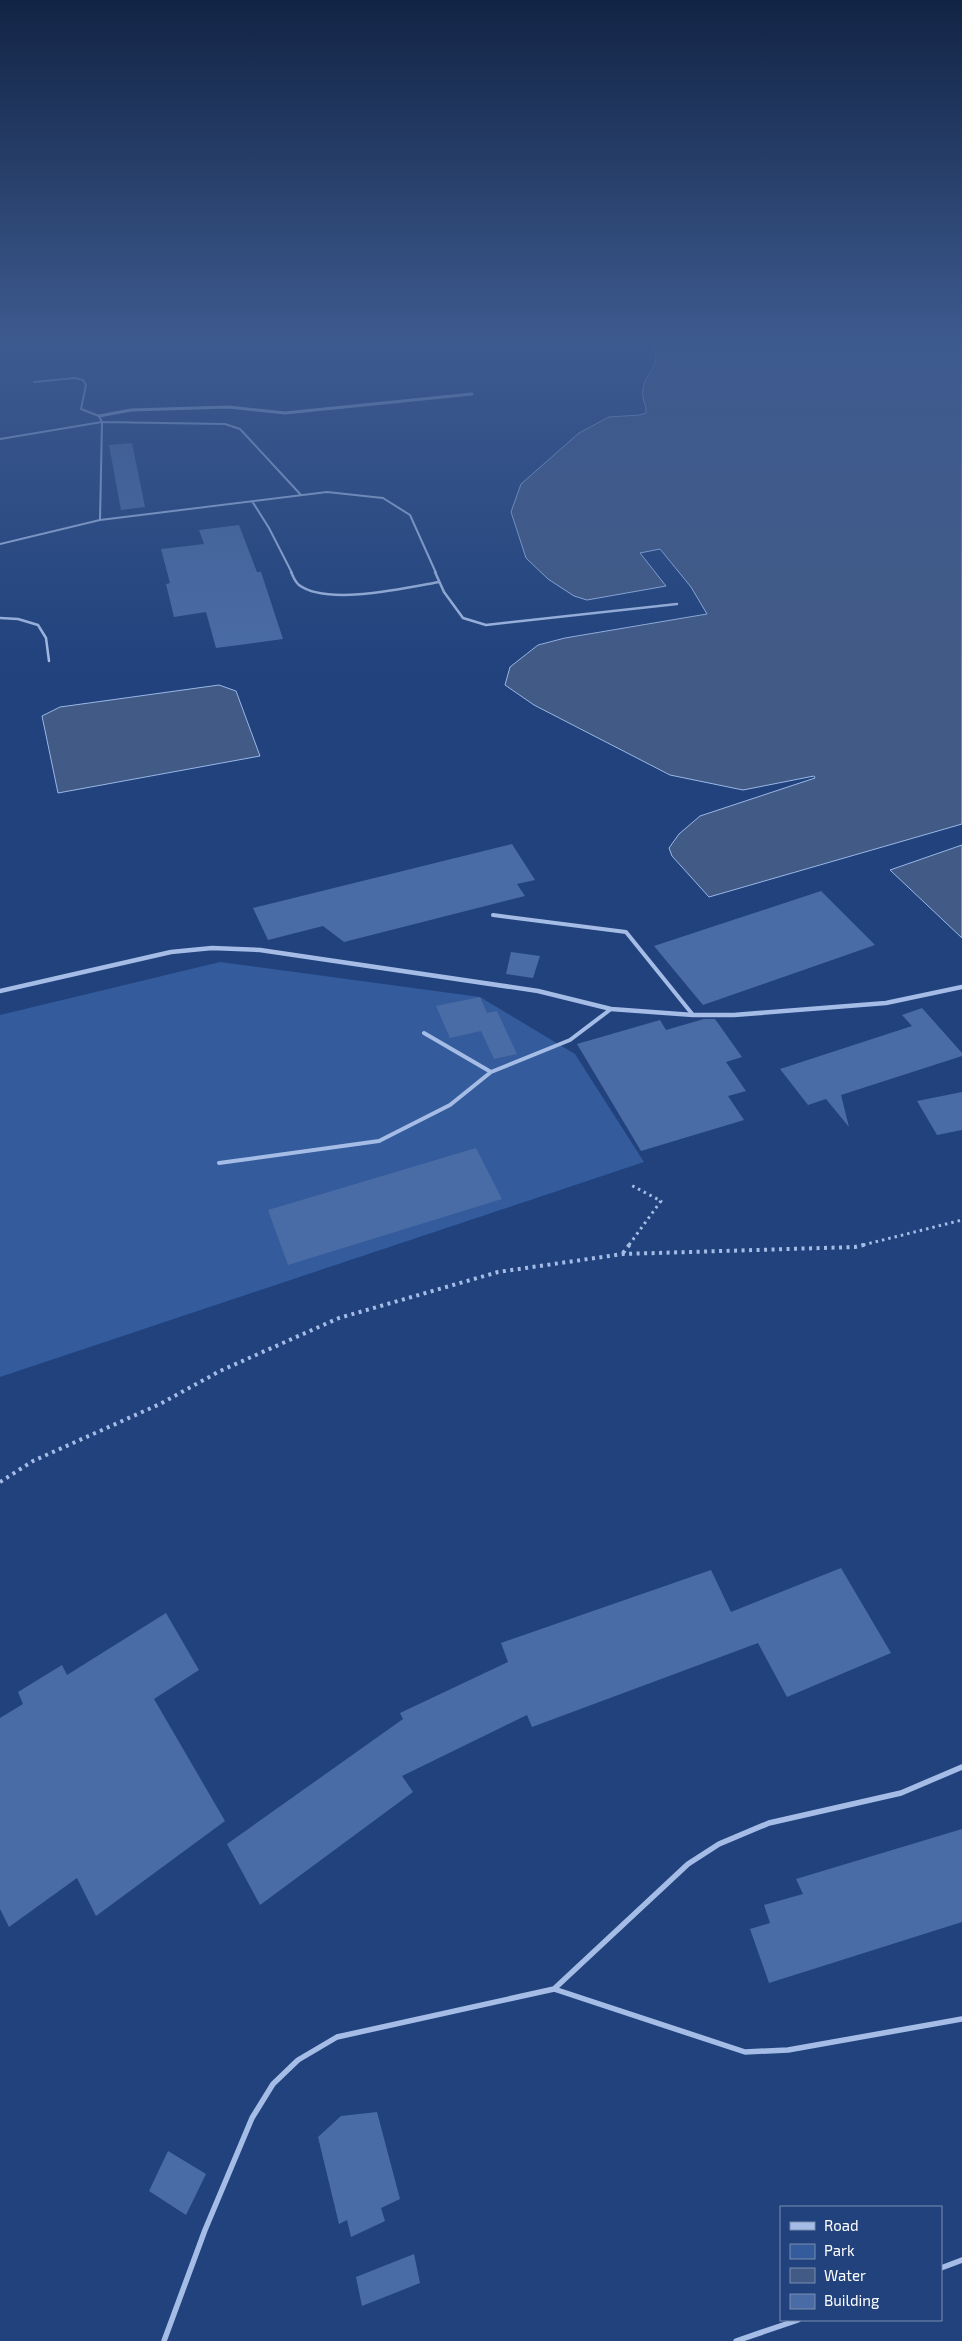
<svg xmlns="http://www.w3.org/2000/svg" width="962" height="2341" font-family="'Exo 2',sans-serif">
<rect width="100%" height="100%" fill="#21427d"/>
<path fill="#345b9b" d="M220 962 480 997 575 1054 644 1162 0 1377V1015Z"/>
<path fill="#425a86" stroke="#99b7e7" d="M652 342H962V824L709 897 672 856 669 848 679 834 700 816 815 778 814 776 743 790 670 775 534 705 505 685 510 667 538 645 565 638 707 614 691 587 660 549 640 553 666 586 587 600 574 596 548 579 526 558 511 512 521 484 579 433 609 417 640 415 646 413C647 406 641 398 643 390 645 369 664 369 652 342Z
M219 685 236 691 260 756 58 793 42 716 60 707Z
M962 845V938L890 870Z"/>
<path fill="#4a6ca6" d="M132 443 145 507 121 510 109 445Z
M239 525 257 572H261L283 639 216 648 206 612 174 617 166 584 170 583 161 549 204 544 199 530Z
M512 844 535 880 517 884 525 896 344 942 323 926 268 940 253 908Z
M821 891 875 945 703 1005 654 946Z
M511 952 540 956 533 978 506 974Z
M480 997 487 1013 497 1011 517 1054 494 1059 481 1031 450 1038 436 1006Z
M922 1008 962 1053V1056L841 1095 849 1127 826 1099 808 1105 780 1069 912 1026 902 1015Z
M704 1019H715L742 1057 726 1062 746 1091 728 1096 744 1120 641 1151 577 1044 660 1020 666 1030Z
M962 1092V1130L937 1135 917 1101Z
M476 1148 502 1199 288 1265 268 1210Z
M841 1568 891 1653 787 1697 758 1643 532 1727 527 1715 402 1776 413 1792 260 1905 227 1844 403 1719 400 1713 508 1662 501 1643 711 1570 731 1612Z
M166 1613 199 1670 154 1699 225 1821 96 1916 77 1878 9 1927 0 1909V1718L23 1704 18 1692 62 1665 67 1675Z
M962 1829V1922L769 1983 750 1929 770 1923 764 1905 803 1894 796 1879Z
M377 2112 400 2199 381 2208 385 2221 351 2237 347 2220 339 2224 318 2137 341 2116Z
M168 2151 206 2174 186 2215 149 2191Z
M414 2254 420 2283 362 2306 356 2277Z"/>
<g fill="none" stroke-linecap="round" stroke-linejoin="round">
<path stroke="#a5bde6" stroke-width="3" stroke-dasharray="2.5 4" stroke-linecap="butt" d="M629 1245 661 1201 629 1184
M863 1245 962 1220"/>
<path stroke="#a5bde6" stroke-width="4" stroke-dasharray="3 4.5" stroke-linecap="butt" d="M623 1253 630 1244
M0 1482 33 1461 160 1404 220 1371 339 1318 498 1272 623 1254 855 1247 868 1244"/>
<path stroke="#a5bde6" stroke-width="2" d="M34 382 75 378 83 380 86 385 81 409 99 416 102 422 100 520
M0 439 102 422 225 424 240 429 301 495
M252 501 269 528 292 573
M0 544 100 520 327 492 383 498 410 515 436 573"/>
<path stroke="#a5bde6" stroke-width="2.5" d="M291 572C293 576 295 582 299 585 327 606 406 588 439 582
M435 572 444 592 463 618 486 625 677 604
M0 618 18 619 38 625 46 638 49 661"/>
<path stroke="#a5bde6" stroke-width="4" d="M493 915 626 932 693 1015
M424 1033 491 1072 570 1040 611 1009
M219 1163 379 1141 450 1105 491 1072"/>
<path stroke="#a5bde6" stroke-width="5.5" d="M554 1989 745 2052 788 2050 962 2019
M941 2268 962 2260
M164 2341 205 2230 252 2118 273 2084 298 2060 337 2037 554 1989 688 1864 719 1844 769 1823 901 1793 962 1767
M736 2341 798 2320"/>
<path stroke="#a5bde6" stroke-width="3" d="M99 416 131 410 229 407 285 413 472 394"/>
<path stroke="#a5bde6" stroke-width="4.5" d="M0 991 171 952 212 948 260 950 538 991 611 1009 693 1015H734L886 1003 962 987"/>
</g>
<linearGradient id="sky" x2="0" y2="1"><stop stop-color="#122445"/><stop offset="0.51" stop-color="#3d5a8f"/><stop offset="1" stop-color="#3d5a8f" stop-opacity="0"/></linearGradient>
<rect width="962" height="670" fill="url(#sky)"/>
<rect x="780" y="2206" width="162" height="115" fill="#21427d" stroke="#7a8eb1"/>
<rect x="790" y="2222" width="25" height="8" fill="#a5bde6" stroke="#7a8eb1"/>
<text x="824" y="2231" font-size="15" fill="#ffffff">Road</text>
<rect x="790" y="2244" width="25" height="15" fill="#345b9b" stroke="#7a8eb1"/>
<text x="824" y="2256" font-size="15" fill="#ffffff">Park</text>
<rect x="790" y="2268" width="25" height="15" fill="#425a86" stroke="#7a8eb1"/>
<text x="824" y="2281" font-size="15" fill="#ffffff">Water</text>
<rect x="790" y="2294" width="25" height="15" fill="#4a6ca6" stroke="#7a8eb1"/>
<text x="824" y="2306" font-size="15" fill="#ffffff">Building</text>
</svg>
